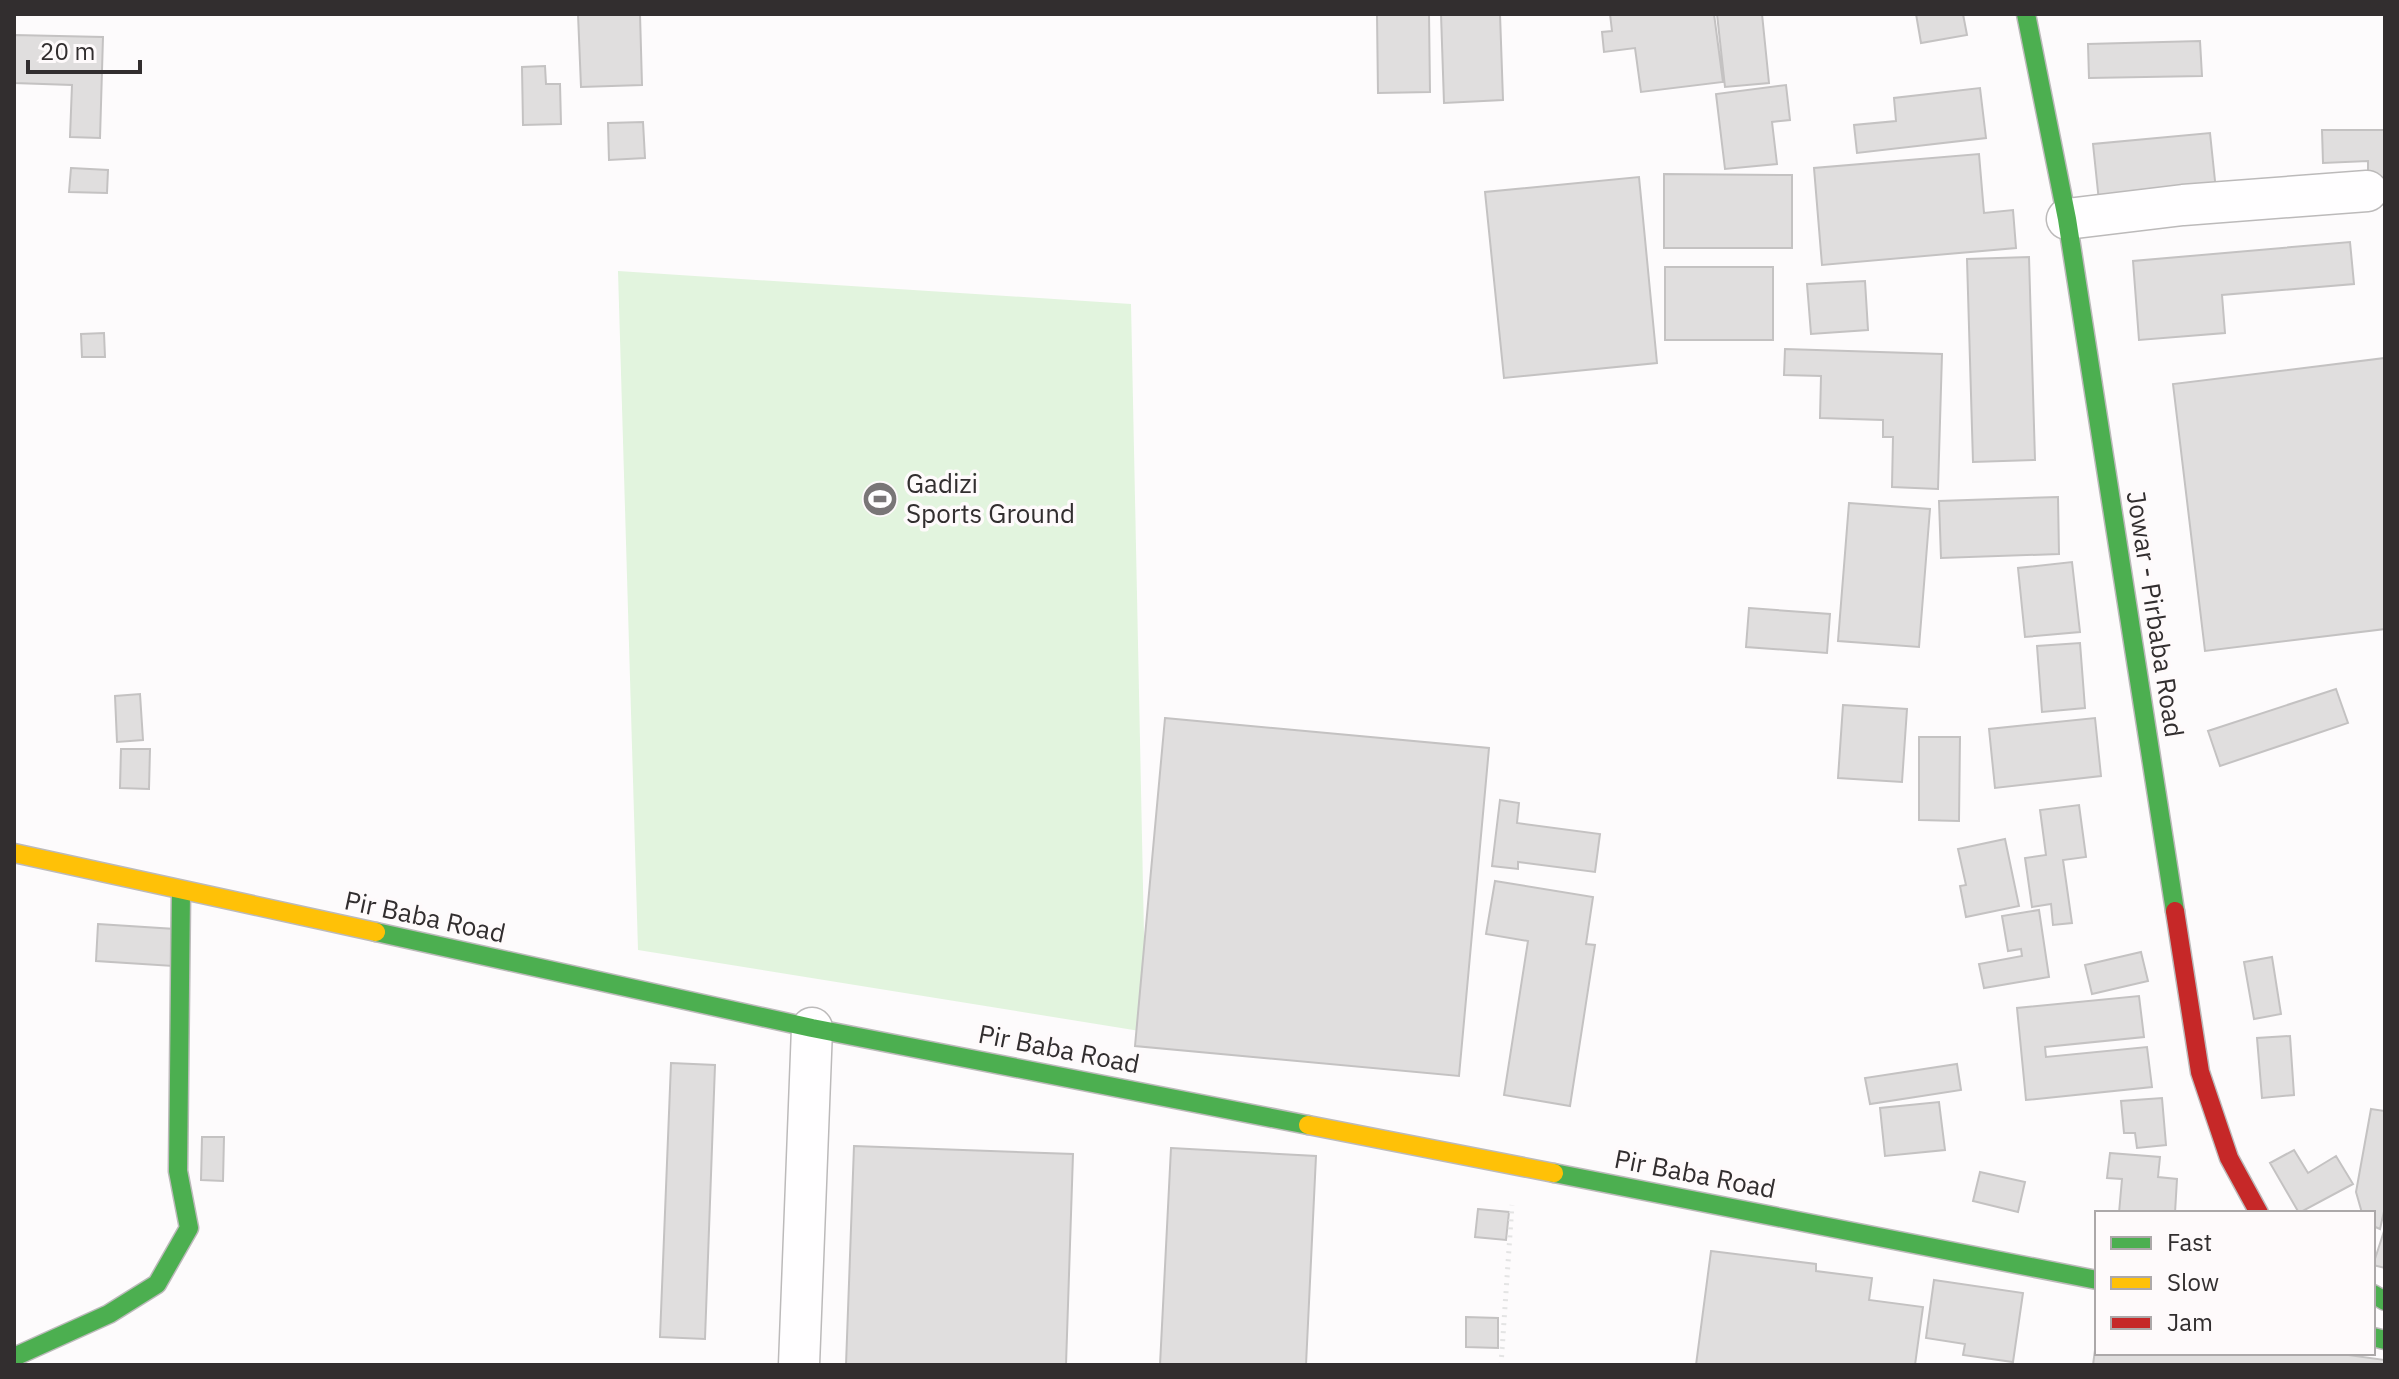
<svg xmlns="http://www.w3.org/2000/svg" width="2399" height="1379" font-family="'IBM Plex Sans',sans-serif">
<rect width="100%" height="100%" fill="#fdfbfc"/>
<path fill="#e2f4de" d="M618 271 1131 304 1146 1032 638 950Z"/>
<path fill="#e0dede" stroke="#c4c2c2" stroke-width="2" d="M578 14H640L642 85 581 87Z
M1377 14H1429L1430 92 1378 93Z
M1441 14H1500L1503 100 1444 103Z
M1610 14H1714L1723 82 1641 92 1635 48 1604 52 1602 32 1612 31Z
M1717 14H1762L1769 83 1725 87Z
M1916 14H1963L1967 35 1921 43Z
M14 35 103 37 100 138 70 137 72 85 14 83Z
M2200 41 2202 76 2089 78 2088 44Z
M545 66 546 84H560L561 124 523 125 522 67Z
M1786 85 1790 120 1772 122 1777 164 1725 169 1716 94Z
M1980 88 1986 138 1857 153 1854 125 1896 121 1894 98Z
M643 122 645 158 609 160 608 123Z
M2322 130H2385V182L2368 183V161L2323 163Z
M2210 133 2217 200 2100 211 2093 144Z
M1979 154 1984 213 2013 210 2016 248 1822 265 1814 168Z
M71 168 108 170 107 193 69 192Z
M1664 174 1792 175V248H1664Z
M1639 177 1657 363 1504 378 1485 192Z
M2350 242 2354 284 2222 295 2225 333 2139 340 2133 261Z
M2029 257 2035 460 1973 462 1967 259Z
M1665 267H1773V340H1665Z
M1865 281 1868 330 1811 334 1807 284Z
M104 333 105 357H82L81 334Z
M1785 349 1942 354 1938 489 1892 487 1893 437H1883V420L1820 418 1821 376 1784 375Z
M2385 358V629L2205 651 2173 384Z
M2058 497 2059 554 1941 558 1939 501Z
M1849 503 1930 509 1919 647 1838 641Z
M2072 562 2080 632 2025 637 2018 568Z
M1749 608 1830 614 1827 653 1746 647Z
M2080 643 2085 708 2042 712 2037 646Z
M2336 689 2348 723 2220 766 2208 731Z
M140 694 143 740 117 742 115 696Z
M1843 705 1907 709 1902 782 1838 778Z
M1165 718 1489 748 1459 1076 1135 1046Z
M2095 718 2101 776 1995 788 1989 729Z
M1919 737H1960L1959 821 1919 820Z
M121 749H150L149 789 120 788Z
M1500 800 1519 803 1517 823 1600 834 1595 872 1518 862V869L1492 866Z
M2079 805 2086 857 2063 860 2072 923 2053 925 2051 904 2032 907 2025 858 2046 855 2040 810Z
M2005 839 2019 906 1966 917 1960 886 1966 885 1958 849Z
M1495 881 1593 897 1586 944 1595 945 1570 1106 1504 1095 1528 941 1486 934Z
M2039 910 2049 977 1984 988 1979 964 2022 956 2021 949 2008 951 2002 916Z
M98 924 175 929 173 966 96 961Z
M2141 952 2148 981 2092 994 2085 965Z
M2272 957 2281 1014 2254 1019 2244 962Z
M2139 996 2144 1037 2045 1047 2046 1057 2147 1047 2152 1087 2026 1100 2017 1008Z
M2290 1036 2294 1095 2262 1098 2257 1038Z
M671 1063 715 1065 705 1339 660 1337Z
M1957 1064 1961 1090 1870 1104 1865 1078Z
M2162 1098 2166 1145 2137 1148 2135 1133H2124L2121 1101Z
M1939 1102 1945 1150 1885 1156 1880 1108Z
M2371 1109 2385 1111V1207L2380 1229 2373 1226V1213H2362L2356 1192Z
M202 1137H224L223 1181 201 1180Z
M854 1146 1073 1154 1066 1365H846Z
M1171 1148 1316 1156 1306 1365H1160Z
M2294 1150 2308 1173 2336 1156 2353 1184 2299 1213 2270 1163Z
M2110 1153 2160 1157 2158 1177 2177 1179 2175 1213H2119L2122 1179 2107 1178Z
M1980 1172 2025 1182 2018 1212 1973 1201Z
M1478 1209 1509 1212 1506 1240 1475 1237Z
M2385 1228V1268L2373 1265Z
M1711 1251 1816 1264V1271L1872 1278 1869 1300 1923 1307 1915 1365H1696Z
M1934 1280 2023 1293 2013 1362 1963 1355 1965 1344 1926 1338Z
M1466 1317 1498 1318V1348L1466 1347Z
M2097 1335V1353H2334L2385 1360V1365H2093Z"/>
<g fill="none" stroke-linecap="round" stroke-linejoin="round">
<defs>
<path id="street" d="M2067 219 2183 205 2367 191
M799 1365 812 1028"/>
<path id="fast" d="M2026 14 2067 219 2175 911
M376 932 812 1028 1308 1125
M1554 1173 2097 1280
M2373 1294 2385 1301
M2373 1337 2385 1340
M14 1357 109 1314 157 1284 189 1228 178 1171 181 891"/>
<path id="slow" d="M14 853 376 932
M1308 1125 1554 1173"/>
<path id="jam" d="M2175 911 2200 1072 2229 1158 2259 1213"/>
</defs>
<use href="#street" stroke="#bcbaba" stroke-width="43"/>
<use href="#fast" stroke="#bcbaba" stroke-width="21"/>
<use href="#slow" stroke="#bcbaba" stroke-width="21"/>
<use href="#jam" stroke="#bcbaba" stroke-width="21"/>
<path stroke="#e4e4e4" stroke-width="5" stroke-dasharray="2 6" stroke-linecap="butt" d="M1501 1365 1512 1205"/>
<use href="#street" stroke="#fffeff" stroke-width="40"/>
<use href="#fast" stroke="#4caf50" stroke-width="18"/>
<use href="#slow" stroke="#ffc107" stroke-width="18"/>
<use href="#jam" stroke="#c62828" stroke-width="18"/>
</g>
<defs>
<symbol id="stadium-disc" viewBox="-11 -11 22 22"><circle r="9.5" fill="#797677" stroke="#fefafb"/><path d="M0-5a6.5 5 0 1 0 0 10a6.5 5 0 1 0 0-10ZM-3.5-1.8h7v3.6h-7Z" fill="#fff"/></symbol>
</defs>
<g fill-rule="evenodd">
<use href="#stadium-disc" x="860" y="479" width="40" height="40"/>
</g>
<g text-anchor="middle" stroke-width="7" stroke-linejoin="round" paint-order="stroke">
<g font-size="26" fill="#322e2f" stroke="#fefafb" text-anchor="start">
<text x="906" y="493">Gadizi<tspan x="906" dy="30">Sports Ground</tspan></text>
</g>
<g font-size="26" fill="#322e2f" stroke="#fefafb">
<text transform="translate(2155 614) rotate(81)" y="9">Jowar - Pirbaba Road</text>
<text transform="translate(425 917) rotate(12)" y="9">Pir Baba Road</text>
<text transform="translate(1059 1049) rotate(11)" y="9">Pir Baba Road</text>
<text transform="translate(1695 1174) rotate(11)" y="9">Pir Baba Road</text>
</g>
</g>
<rect width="2399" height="1379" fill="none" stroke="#322e2f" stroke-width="32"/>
<rect x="2095" y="1211" width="280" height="144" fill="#fefafb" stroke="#aca8a9" stroke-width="2"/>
<rect x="2111" y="1237" width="40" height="12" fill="#4caf50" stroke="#aca8a9" stroke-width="2"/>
<text x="2167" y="1251" font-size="24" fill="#322e2f">Fast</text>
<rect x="2111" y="1277" width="40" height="12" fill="#ffc107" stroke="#aca8a9" stroke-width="2"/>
<text x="2167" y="1291" font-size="24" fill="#322e2f">Slow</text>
<rect x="2111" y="1317" width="40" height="12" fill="#c62828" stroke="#aca8a9" stroke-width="2"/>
<text x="2167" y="1331" font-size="24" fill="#322e2f">Jam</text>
<path d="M28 60v12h112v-12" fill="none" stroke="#322e2f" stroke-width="4"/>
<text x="40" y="60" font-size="24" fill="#322e2f" stroke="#fefafb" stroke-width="6" paint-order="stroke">20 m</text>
</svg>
